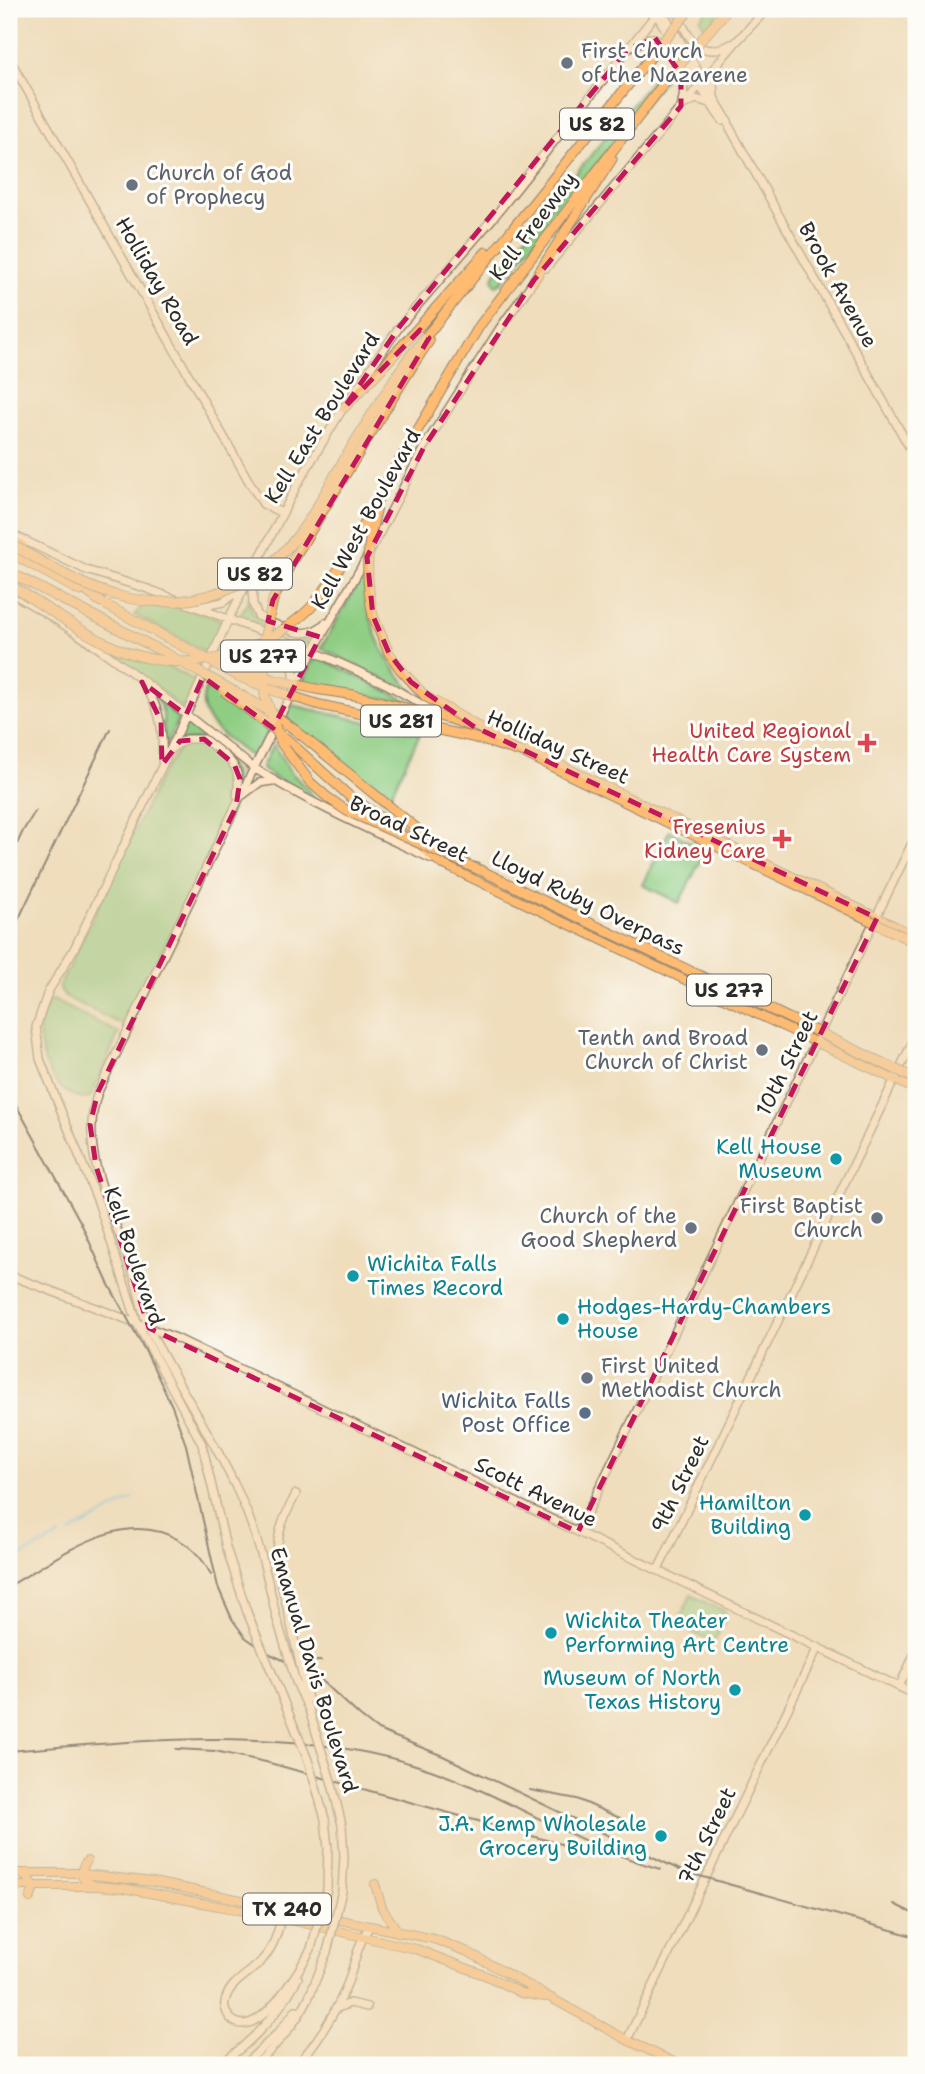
<svg xmlns="http://www.w3.org/2000/svg" width="925" height="2074" font-family="'Shantell Sans',sans-serif">
<rect width="100%" height="100%" fill="#fdfcf7"/>
<filter id="ink" filterUnits="userSpaceOnUse"><feTurbulence type="fractalNoise" baseFrequency=".0143" numOctaves="2"/><feDisplacementMap in="SourceGraphic" scale="14" xChannelSelector="R" yChannelSelector="G"/><feConvolveMatrix kernelMatrix="1 2 1 2 8 2 1 2 1" color-interpolation-filters="sRGB"/></filter>
<filter id="wash" filterUnits="userSpaceOnUse"><feTurbulence type="fractalNoise" baseFrequency=".00686" numOctaves="4" result="noise"/><feDisplacementMap in="SourceGraphic" scale="28" xChannelSelector="R" yChannelSelector="G"/><feGaussianBlur stdDeviation="1.57" result="paint"/><feColorMatrix in="noise" values="0 0 0 0 0 0 0 0 0 0 0 0 0 0 0 0 0 1.4 0 .05"/><feComposite in="paint" operator="in"/></filter>
<g filter="url(#wash)">
<rect width="100%" height="100%" fill="#efddbb"/>
<path fill="#8fcd83" stroke="#5d7c57" stroke-width="2" d="M708 9H722L706 29 700 19Z
M659 71 664 80 502 282 496 285 493 280 494 275Z
M364 573C367 591 368 610 373 627 382 657 403 682 424 704L389 682 321 648Z
M249 599 252 611 256 617 298 635 308 636 322 631 311 646 241 619 239 617Z
M144 605 182 606 222 620 225 624 210 655 134 615Z
M109 648 140 660 168 666 197 682 185 708H181Z
M316 656 412 703 319 688 303 681Z
M206 687 234 705 268 732 256 754 248 755C226 737 192 719 206 687Z
M156 695 181 714 165 746 163 713Z
M292 705 420 734 387 802 285 719Z
M187 722 248 772 244 782 235 762 207 739 177 741Z
M189 741C202 742 208 746 218 754 245 777 235 789 228 819L125 1026 65 997 60 989V985L160 777 179 748Z
M273 744 290 771 318 801 293 789 263 770 262 767Z
M669 831 706 850 679 903 643 885Z
M53 1000 119 1033 91 1096 86 1099C52 1095 39 1058 39 1027 39 1018 45 1009 49 1001Z
M691 1595 726 1612V1618L714 1642 676 1625Z"/>
<g fill="none" stroke-linecap="round" stroke-linejoin="round">
<path stroke="#68bfe5" stroke-width="2" d="M70 1533 134 1498
M9 1562 60 1536"/>
</g>
</g>
<g filter="url(#ink)">
<g fill="none" stroke-linecap="round" stroke-linejoin="round">
<defs>
<path id="secondary" d="M653 9 716 112 723 121
M676 9C686 36 699 62 731 44
M656 14 667 19 728 121 730 128 916 459
M635 45 649 38H655C674 54 689 78 682 102
M9 58 251 485 263 504 282 513
M714 95 713 85 717 66
M685 104 696 99 709 103
M546 268 736 42 767 9
M352 395 400 326 494 217 660 9
M9 533 86 570 148 589 313 651 386 684 439 714
M252 578 253 604 258 616C280 626 305 644 325 623
M9 592C96 639 176 707 254 768 310 804 372 831 432 859
M199 607 223 602 242 589
M276 639C291 650 295 665 294 683
M146 689C162 710 163 735 162 761
M172 748 186 739H204C227 758 243 763 237 795
M243 795 259 783 272 781
M9 1275 176 1338 916 1695
M578 1532 916 835
M226 1547 202 1444 138 1325 98 1202 40 1059 36 1027 48 992 74 949 178 733 229 618 297 485 345 405
M278 1569C275 1537 281 1522 296 1494
M658 1570 916 1035
M276 1616C267 1574 257 1533 239 1494 214 1438 178 1386 150 1331 141 1312 139 1289 132 1270 114 1213 77 1152 98 1092L254 768 313 651 371 550 424 447 500 328 537 276
M899 1687 916 1651
M325 1819 328 1848 327 1889
M342 1891 344 1857 342 1825
M282 1915C278 1931 274 1947 263 1959 252 1973 231 1981 226 1998 223 2005 226 2013 230 2018 257 2046 301 1967 311 1949
M335 2009 350 2003 367 2007
M627 2040 818 1647
M219 2065C252 2042 279 2014 298 1978
M244 2065 278 2033 296 2010
M256 2065C275 2046 296 2024 308 1999 315 1984 320 1968 327 1952
M297 2065C318 2041 336 2012 348 1982 355 1963 358 1942 370 1926"/>
<path id="primary" d="M446 718 479 730
M498 737 522 746 916 936
M442 864 916 1090
M87 1861C78 1871 81 1880 93 1885
M9 1873H75L153 1882 434 1939 468 1952 627 2040 680 2065
M19 1873C30 1878 37 1886 30 1898
M375 1884 382 1908 399 1933
M9 1886H95L123 1888 281 1918 416 1949 487 1976 521 1993 545 1997"/>
<path id="highway" d="M708 32 728 9
M534 280 612 159
M407 360 649 59
M413 365 429 341
M344 408 381 369 486 252
M388 480 480 325 665 82
M9 537 22 546
M9 552 80 591
M9 572 167 654
M74 582 101 602
M373 616 389 653 400 669
M316 689 354 695 446 718
M295 730 436 844 456 856
M288 740 348 795 406 835
M524 753 855 913
M420 845 442 864
M474 867 542 900"/>
</defs>
<use href="#secondary" stroke="#8d8473" stroke-width="10"/>
<use href="#primary" stroke="#8d8473" stroke-width="10"/>
<use href="#highway" stroke="#8d8473" stroke-width="11"/>
<use href="#secondary" stroke="#ffe4c6" stroke-width="7"/>
<use href="#primary" stroke="#febb71" stroke-width="8"/>
<use href="#highway" stroke="#febb71" stroke-width="9"/>
<path stroke="#2b2b2b" stroke-width="2" d="M9 861 23 831 36 810
M9 939 110 729
M9 1092 81 1223 108 1283 148 1356 172 1406 186 1445 218 1587 232 1619 245 1637 266 1652 317 1676 360 1716 378 1730 443 1756 682 1871 916 1937
M9 1586C59 1558 121 1506 179 1540 193 1548 204 1560 211 1575
M293 1661H321
M176 1749 215 1751 266 1762 593 1853
M9 1751C146 1740 298 1724 431 1770 510 1798 579 1846 660 1869
M530 1790 577 1799 622 1819
M894 1904 916 1915"/>
<defs>
<path id="secondary-bridge" d="M226 1547 247 1612 308 1760 325 1819
M278 1569 308 1699
M276 1616 296 1682 309 1710 332 1784 342 1825
M311 1949 327 1889
M327 1952 342 1891"/>
<path id="highway-bridge" d="M649 59 690 9
M665 82 708 32
M413 365 292 561 273 600 263 644 265 696 281 743 310 782 327 797 347 811 479 870
M9 543C45 563 82 588 123 597 190 613 261 587 301 531 317 510 329 485 342 463 363 428 384 394 407 360
M9 584C41 604 80 632 114 647 168 671 227 665 277 634 290 625 304 616 314 604 344 567 365 522 388 480
M106 605 240 677 278 692 320 705 472 737 524 753
M373 616C365 577 366 545 377 508
M167 654 271 712 295 730
M226 664 275 680 316 689
M400 669 425 696 504 742
M224 691 288 740
M542 900 916 1079
M855 913 916 943"/>
</defs>
<use href="#secondary-bridge" stroke="#8d8473" stroke-width="10" stroke-linecap="butt"/>
<use href="#highway-bridge" stroke="#8d8473" stroke-width="11" stroke-linecap="butt"/>
<use href="#secondary-bridge" stroke="#ffe4c6" stroke-width="7"/>
<use href="#highway-bridge" stroke="#febb71" stroke-width="9"/>
</g>
</g>
<path d="M0 0H925V2074H0ZM655 38 681 74V106L534 280 424 447 367 557 373 616 389 653 411 682 473 726 877 918 578 1532 149 1328 96 1166 90 1124 98 1092 236 807 240 779 234 764 204 739 180 741 162 765 161 721 142 682 186 715 203 677 273 728 320 637 268 621 273 600 429 338 420 330 344 408 400 326 628 49Z" fill="#efddbb" fill-opacity=".55" fill-rule="evenodd"/>
<path fill="none" stroke="#c2185b" stroke-width="5" stroke-dasharray="14 9" stroke-linejoin="round" d="M655 38 681 74V106L534 280 424 447 367 557 373 616 389 653 411 682 473 726 877 918 578 1532 149 1328 96 1166 90 1124 98 1092 236 807 240 779 234 764 204 739 180 741 162 765 161 721 142 682 186 715 203 677 273 728 320 637 268 621 273 600 429 338 420 330 344 408 400 326 628 49Z"/>
<g fill="#6b7280" stroke="#fdfcf7" stroke-width="2.5">
<circle cx="567" cy="63" r="7"/>
<circle cx="132" cy="185" r="7"/>
<circle cx="762" cy="1050" r="7"/>
<circle cx="877" cy="1218" r="7"/>
<circle cx="691" cy="1228" r="7"/>
<circle cx="587" cy="1378" r="7"/>
</g>
<g fill="#e0444e" stroke="#fdfcf7" stroke-width="2.5">
<path d="M863.5 732.5h7v7h7v7h-7v7h-7v-7h-7v-7h7z"/>
<path d="M778.5 828.5h7v7h7v7h-7v7h-7v-7h-7v-7h7z"/>
</g>
<g fill="#0f9aa8" stroke="#fdfcf7" stroke-width="2.5">
<circle cx="836" cy="1159" r="7"/>
<circle cx="353" cy="1276" r="7"/>
<circle cx="563" cy="1319" r="7"/>
<circle cx="805" cy="1515" r="7"/>
<circle cx="551" cy="1633" r="7"/>
<circle cx="735" cy="1690" r="7"/>
<circle cx="661" cy="1836" r="7"/>
</g>
<circle fill="#5c6f8a" stroke="#fdfcf7" stroke-width="2.5" cx="585" cy="1413" r="7"/>
<g text-anchor="middle" stroke-width="6" stroke-linejoin="round" paint-order="stroke">
<g fill="#fdfcf7" stroke="#6a6a68" stroke-width="2">
<rect x="560" y="108.5" width="74" height="31" rx="5"/>
<rect x="218" y="558.5" width="74" height="31" rx="5"/>
<rect x="221" y="640.5" width="84" height="31" rx="5"/>
<rect x="361" y="705.5" width="80" height="31" rx="5"/>
<rect x="687" y="974.5" width="84" height="31" rx="5"/>
<rect x="243" y="1893.5" width="88" height="31" rx="5"/>
</g>
<g font-size="19" font-weight="bold" fill="#2b2b2b">
<text x="597" y="131">US 82</text>
<text x="255" y="581">US 82</text>
<text x="263" y="663">US 277</text>
<text x="401" y="728">US 281</text>
<text x="729" y="997">US 277</text>
<text x="287" y="1916">TX 240</text>
</g>
<g font-size="21" fill="#5b616d" stroke="#fdfcf7" text-anchor="start">
<text x="581" y="58">First Church<tspan x="581" dy="24">of the Nazarene</tspan></text>
<text x="146" y="180">Church of God<tspan x="146" dy="24">of Prophecy</tspan></text>
<text x="748" y="1045" text-anchor="end">Tenth and Broad<tspan x="748" dy="24">Church of Christ</tspan></text>
<text x="863" y="1213" text-anchor="end">First Baptist<tspan x="863" dy="24">Church</tspan></text>
<text x="677" y="1223" text-anchor="end">Church of the<tspan x="677" dy="24">Good Shepherd</tspan></text>
<text x="601" y="1373">First United<tspan x="601" dy="24">Methodist Church</tspan></text>
</g>
<g font-size="21" fill="#2b2b2b" stroke="#fdfcf7">
<text transform="translate(533 226) rotate(-53)" y="7">Kell Freeway</text>
<text transform="translate(157 281) rotate(60)" y="7">Holliday Road</text>
<text transform="translate(838 285) rotate(61)" y="7">Brook Avenue</text>
<text transform="translate(322 418) rotate(-58)" y="7">Kell East Boulevard</text>
<text transform="translate(366 519) rotate(-61)" y="7">Kell West Boulevard</text>
<text transform="translate(558 747) rotate(24)" y="7">Holliday Street</text>
<text transform="translate(409 829) rotate(25)" y="7">Broad Street</text>
<text transform="translate(588 903) rotate(26)" y="7">Lloyd Ruby Overpass</text>
<text transform="translate(787 1063) rotate(-64)" y="7">10th Street</text>
<text transform="translate(134 1256) rotate(71)" y="7">Kell Boulevard</text>
<text transform="translate(680 1484) rotate(-64)" y="7">9th Street</text>
<text transform="translate(536 1492) rotate(26)" y="7">Scott Avenue</text>
<text transform="translate(314 1670) rotate(73)" y="7">Emanual Davis Boulevard</text>
<text transform="translate(707 1836) rotate(-64)" y="7">7th Street</text>
</g>
<g font-size="21" fill="#be3a42" stroke="#fdfcf7" text-anchor="end">
<text x="851" y="738">United Regional<tspan x="851" dy="24">Health Care System</tspan></text>
<text x="766" y="834">Fresenius<tspan x="766" dy="24">Kidney Care</tspan></text>
</g>
<g font-size="21" fill="#0d838f" stroke="#fdfcf7" text-anchor="end">
<text x="822" y="1154">Kell House<tspan x="822" dy="24">Museum</tspan></text>
<text x="367" y="1271" text-anchor="start">Wichita Falls<tspan x="367" dy="24">Times Record</tspan></text>
<text x="577" y="1314" text-anchor="start">Hodges-Hardy-Chambers<tspan x="577" dy="24">House</tspan></text>
<text x="791" y="1510">Hamilton<tspan x="791" dy="24">Building</tspan></text>
<text x="565" y="1628" text-anchor="start">Wichita Theater<tspan x="565" dy="24">Performing Art Centre</tspan></text>
<text x="721" y="1685">Museum of North<tspan x="721" dy="24">Texas History</tspan></text>
<text x="647" y="1831">J.A. Kemp Wholesale<tspan x="647" dy="24">Grocery Building</tspan></text>
</g>
<g font-size="21" fill="#4e5e75" stroke="#fdfcf7" text-anchor="end">
<text x="571" y="1408">Wichita Falls<tspan x="571" dy="24">Post Office</tspan></text>
</g>
</g>
<rect width="925" height="2074" fill="none" stroke="#fdfcf7" stroke-width="35"/>
</svg>
